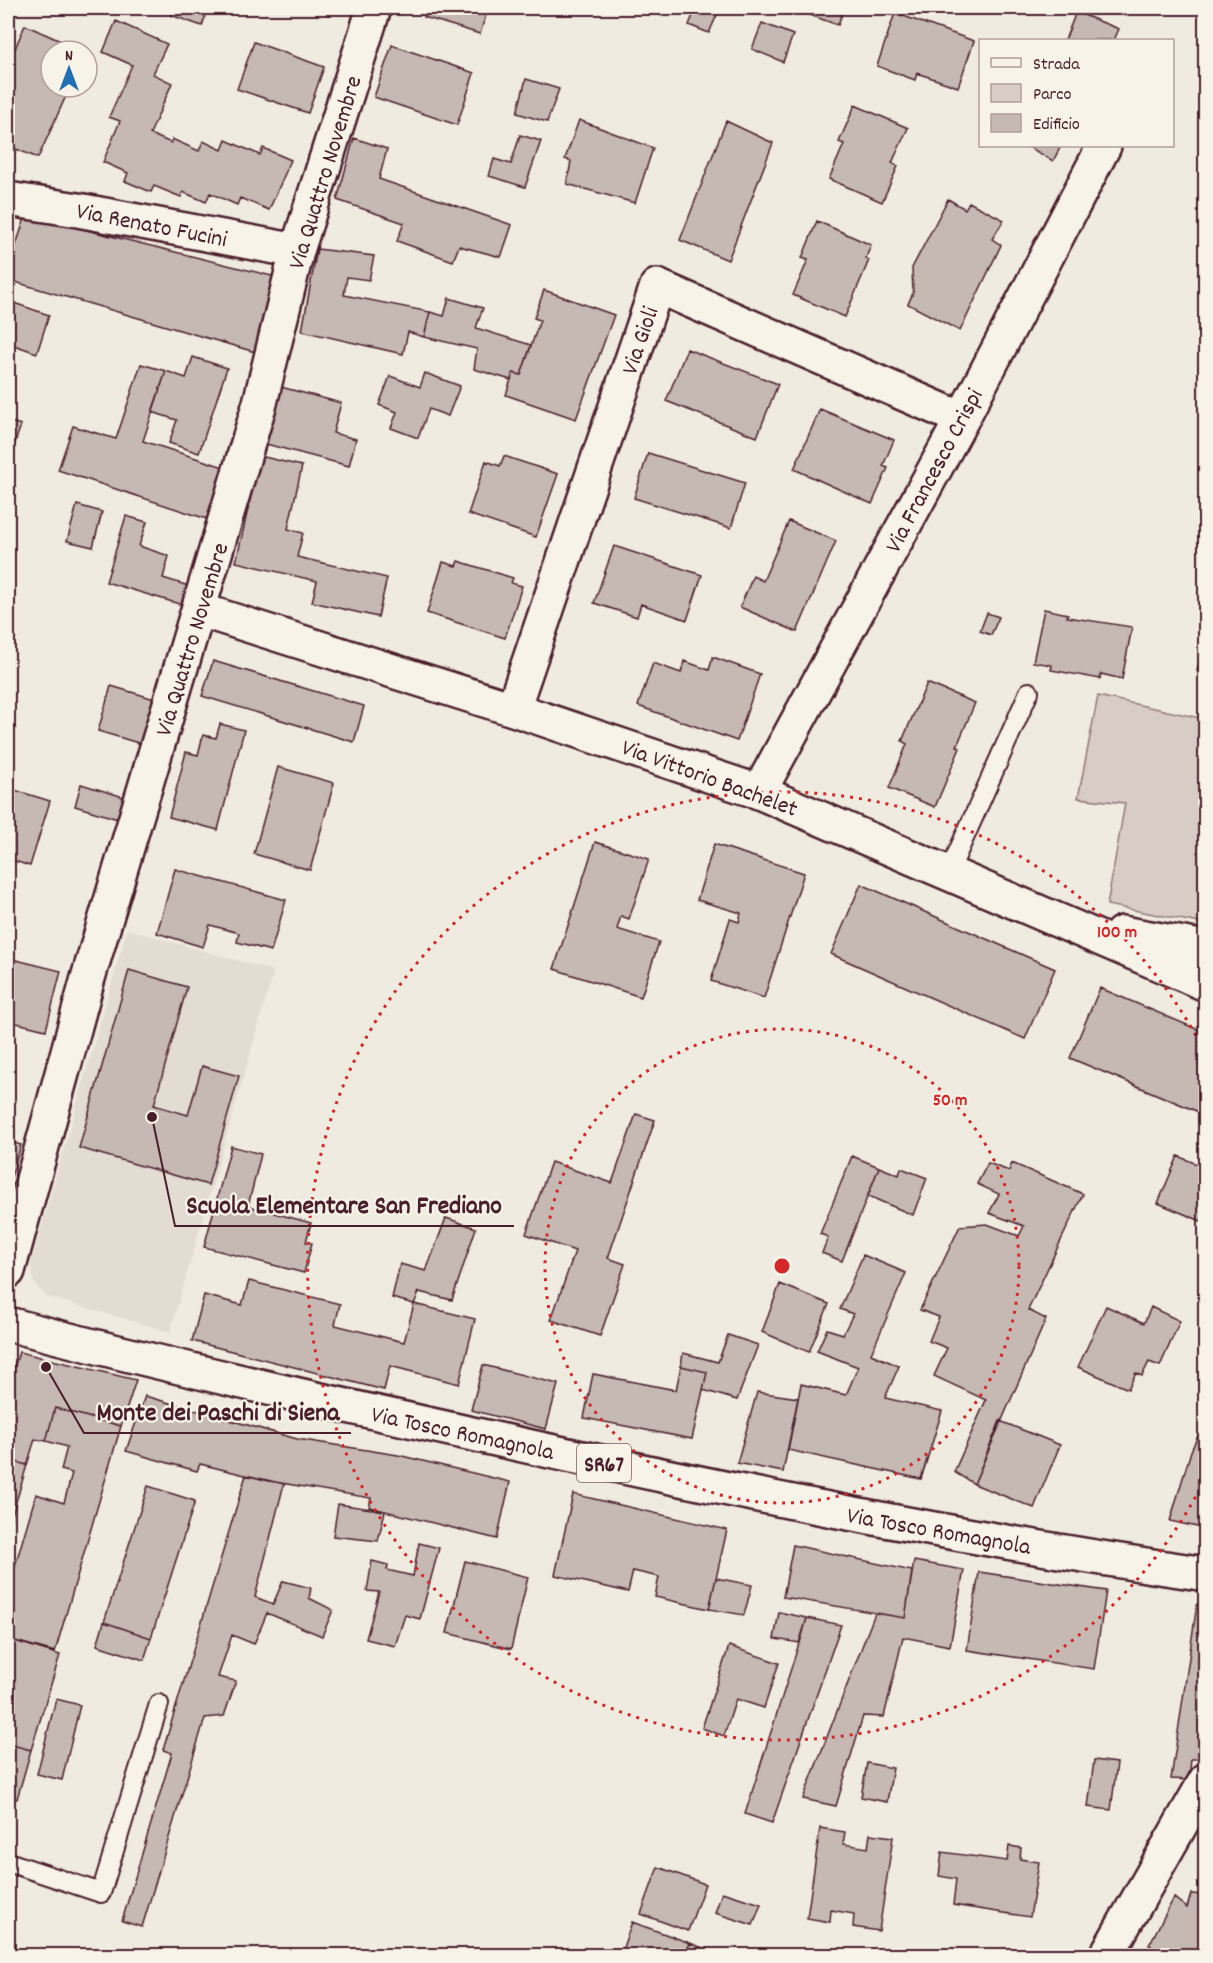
<svg xmlns="http://www.w3.org/2000/svg" width="1213" height="1963" font-family="Dekko,sans-serif">
<rect width="100%" height="100%" fill="#f0ebe0"/>
<filter id="ink" filterUnits="userSpaceOnUse"><feTurbulence type="fractalNoise" baseFrequency=".0167" numOctaves="2"/><feDisplacementMap in="SourceGraphic" scale="12" xChannelSelector="R" yChannelSelector="G"/><feConvolveMatrix kernelMatrix="1 2 1 2 8 2 1 2 1" color-interpolation-filters="sRGB"/></filter>
<g filter="url(#ink)">
<path fill="#e3dcd2" d="M127 929 274 971 170 1332 45 1296 33 1281 31 1263Z"/>
<path fill="#d8cdc6" stroke="#917678" stroke-width="1.5" d="M1098 696 1205 719V924L1107 905 1125 803 1078 798Z"/>
<path fill="#c6b8b3" stroke="#4a1f2b" stroke-width="1.5" d="M174 8H208L202 26 171 15Z
M427 8H488L480 34 424 17Z
M696 8H720L709 33 689 25Z
M813 8H844L838 25 810 15Z
M1076 12 1119 29 1114 40H1065Z
M895 13 974 41 958 87 917 73 915 80 877 66Z
M116 21 167 44 153 74 172 83 150 134 171 143 172 139 199 151 203 141 222 150 226 140 260 155 263 148 291 160 269 210 240 198 237 205 210 193 206 202 183 192 181 197 154 186 151 192 125 181 128 173 103 162 120 121 109 117 132 65 103 52Z
M762 23 793 35 783 62 752 49Z
M25 25 83 51H51V87H70L38 158 16 149 12 159 8 157V65Z
M254 42 324 67 308 113 237 89Z
M392 45 474 73 457 125 374 97Z
M526 79 559 89 547 122 517 113Z
M855 105 908 128 892 163 898 166 882 202 829 179 844 144 839 142Z
M579 120 653 148 635 203 567 184 571 161 565 159Z
M726 121 773 143 728 260 680 240Z
M520 135 541 141 525 187 489 176 494 159 511 164Z
M354 138 387 149 379 179 512 225 501 257 459 246 453 261 397 241 404 223 337 200Z
M1027 146H1061L1053 161Z
M948 199 965 209 969 202 1004 220 992 239 1001 245 960 331 908 304 913 293 912 268Z
M26 215 284 279 262 354 8 280V269Z
M817 221 871 245 866 258 869 260 845 317 793 295 808 260 802 258Z
M317 249 374 256 369 280 347 277 344 295 430 312 424 337 408 332 403 354 302 331Z
M544 290 614 315 576 419 506 395 513 373 521 375 540 320 534 318Z
M449 298 483 308 476 328 531 345 521 375 513 373 511 380 474 369 477 349 424 337 430 312 444 316Z
M8 301 49 315 37 353 8 343Z
M687 349 778 384 757 437 666 401Z
M193 357 227 368 199 453 169 443 177 420 152 412 166 371 186 378Z
M141 364 166 371 143 441 230 469 213 521 58 470 73 426 116 439Z
M425 373 460 386 448 416 429 409 418 438 391 428 397 412 379 405 390 376 420 387Z
M281 387 341 403 333 433 356 439 349 466 266 444Z
M820 409 894 440 883 466 888 468 872 504 794 469Z
M8 421 21 425 8 463Z
M648 453 745 483 731 528 634 498Z
M260 456 302 466 288 529 303 533 297 557 387 578 378 617 312 602 317 581 236 562Z
M504 456 558 474 536 537 468 514 486 461 500 466Z
M77 505 102 512 93 547 67 541Z
M126 516 147 522 139 546 169 556 163 578 192 587 186 606 106 582Z
M789 521 836 541 797 632 740 607 753 576 763 581Z
M614 546 702 575 687 620 641 604 637 617 594 603Z
M458 561 513 578 511 583 522 586 505 638 427 613 443 562 456 566Z
M1044 609 1068 614 1067 617 1132 627 1122 679 1101 674 1100 679 1051 670 1052 665 1033 662Z
M987 613 999 617 991 635 980 631Z
M1206 630V673L1197 671Z
M713 657 760 674 737 741 638 706 653 663 681 673 684 661 709 670Z
M213 661 364 706 354 742 202 696Z
M927 683 975 703 957 746 960 748 935 807 889 788 907 744 902 741Z
M111 686 158 700 145 745 98 731Z
M220 724 244 730 218 830 169 817 186 752 198 755 203 735 216 738Z
M278 767 334 783 310 870 254 854Z
M81 784 127 798 121 820 75 806Z
M8 788 50 801 30 866 8 859Z
M595 842 649 859 629 919 621 916 617 929 659 942 641 997 554 969Z
M714 844 804 873 764 998 711 981 730 919 739 922 741 913 697 900Z
M175 869 286 900 271 951 237 942 239 933 210 925 203 947 157 933Z
M861 884 1055 969 1025 1039 831 954Z
M8 958 61 971 46 1030 8 1021Z
M129 970 187 987 154 1105 188 1115 202 1066 239 1076 208 1185 79 1148Z
M1100 988 1206 1033V1115L1070 1058Z
M636 1114 655 1120 608 1258 625 1264 600 1336 551 1320 575 1251 526 1234 551 1162 612 1183Z
M8 1141 21 1145 8 1187Z
M231 1146 261 1154 248 1206 311 1223 306 1242 312 1243 304 1273 204 1247Z
M852 1156 879 1167 842 1261 822 1253 828 1237 820 1234Z
M1178 1156 1206 1168V1223L1158 1203Z
M988 1163 1009 1171 1012 1163 1083 1194 1028 1310 1046 1319 974 1484 954 1472 986 1400 934 1376 947 1348 929 1341 939 1317 920 1310 960 1226 987 1224 1019 1236 1024 1226 989 1213 999 1194 977 1184Z
M879 1167 899 1175 901 1168 927 1178 913 1215 868 1196Z
M446 1218 476 1228 452 1300 419 1292 414 1304 392 1298 400 1264 426 1271Z
M863 1255 906 1273 871 1354 899 1366 885 1398 942 1411 921 1479 788 1450 801 1384 846 1395 858 1367 817 1351 827 1329 843 1334 853 1314 840 1309Z
M249 1281 340 1304 335 1325 404 1342 414 1304 475 1319 459 1384 390 1366 384 1390 192 1341 204 1295 242 1305Z
M780 1284 829 1304 809 1352 762 1332Z
M1106 1306 1144 1323 1151 1307 1180 1321 1160 1366 1149 1362 1142 1376 1136 1373 1128 1389 1078 1367Z
M728 1335 758 1345 737 1400 703 1390 707 1372 681 1366 683 1353 718 1362Z
M19 1352 136 1380 121 1426 55 1408 46 1441 35 1439 27 1465 8 1460V1387Z
M483 1365 558 1384 546 1429 471 1410Z
M681 1366 707 1372 692 1439 584 1418 593 1374 676 1390Z
M757 1392 798 1398 783 1472 737 1463Z
M145 1396 297 1439 398 1455 510 1482 497 1539 369 1507 371 1498 269 1481 200 1464 197 1471 126 1451Z
M55 1408 121 1426 55 1652 8 1639V1590L36 1494 64 1503 72 1473 61 1470 67 1447 46 1441Z
M1206 1418V1529L1170 1521 1191 1451Z
M1000 1421 1060 1445 1034 1508 974 1484Z
M8 1460 27 1465 8 1529Z
M246 1475 284 1484 255 1597 273 1604 283 1581 311 1588 309 1598 333 1610 322 1636 267 1613 254 1644 232 1635 218 1677 236 1681 224 1716 205 1718 142 1927 122 1921 172 1753 163 1750Z
M148 1486 195 1501 151 1638 104 1622Z
M573 1494 727 1530 709 1609 655 1597 659 1577 633 1571 628 1592 555 1575Z
M338 1504 385 1511 378 1541 333 1536Z
M419 1543 439 1548 420 1619 405 1615 395 1646 366 1639 379 1592 367 1591 372 1561 388 1565 387 1570 413 1576Z
M793 1545 912 1571 905 1618 783 1597Z
M465 1561 528 1577 511 1649 447 1633Z
M914 1561 964 1570 950 1646 903 1637 884 1717 863 1716 836 1806 803 1799 875 1613 905 1618Z
M979 1572 1106 1591 1094 1669 967 1650Z
M716 1578 752 1585 744 1615 709 1609Z
M1197 1604 1206 1605V1722L1201 1759H1191L1189 1780 1171 1779Z
M779 1612 807 1618 800 1643 774 1639Z
M807 1618 841 1625 772 1823 745 1814Z
M104 1622 151 1638 144 1660 97 1645Z
M8 1639 60 1655 31 1750 8 1744Z
M729 1646 779 1663 764 1708 736 1699 724 1736 702 1728Z
M56 1699 80 1705 62 1780 37 1774Z
M8 1744 31 1750 17 1799 8 1796Z
M1094 1760 1117 1763 1111 1810 1088 1807Z
M867 1763 893 1768 887 1802 861 1797Z
M820 1828 845 1832 843 1844 868 1848 870 1834 893 1837 879 1931 853 1927 854 1914 831 1910 830 1922 807 1918Z
M1009 1846 1021 1848 1020 1859 1039 1862 1030 1917 953 1905 956 1879 939 1876 942 1852 1007 1861Z
M658 1867 705 1884 688 1931 641 1914Z
M722 1892 761 1904 753 1925 715 1913Z
M1191 1894 1206 1895V1951L1203 1956H1168L1149 1945 1174 1898 1187 1908Z
M632 1922 690 1943 685 1956H620Z
M690 1943 724 1956H685Z"/>
<g fill="none" stroke-linecap="round" stroke-linejoin="round">
<defs>
<path id="lane" d="M949 872 1029 692
M8 1862 101 1893 159 1704"/>
<path id="street" d="M8 199 78 210 297 251
M200 610 513 709 759 792 1206 984
M513 709 657 286 962 419
M759 792 962 419 1104 146
M1122 933 1206 948
M8 1271 88 978 260 403 297 251 374 8
M1106 1956 1206 1780"/>
<path id="primary" d="M8 1324C166 1366 326 1402 486 1437 725 1490 964 1539 1206 1574"/>
</defs>
<use href="#lane" stroke="#4a1f2b" stroke-width="22"/>
<use href="#street" stroke="#4a1f2b" stroke-width="38"/>
<use href="#primary" stroke="#4a1f2b" stroke-width="38"/>
<use href="#lane" stroke="#f7f3e8" stroke-width="18"/>
<use href="#street" stroke="#f7f3e8" stroke-width="33"/>
<use href="#primary" stroke="#f7f3e8" stroke-width="33"/>
</g>
</g>
<g fill="none" stroke="#d62828" stroke-width="3" stroke-dasharray="3 6">
<circle cx="782" cy="1266" r="237"/>
<path d="M1204 1481A474 474 0 1 1 1204 1051"/>
</g>
<g text-anchor="middle" stroke-width="4.5" stroke-linejoin="round" paint-order="stroke">
<rect fill="#f7f3e8" stroke="#7e5f64" stroke-width="1.5" x="577" y="1444" width="54" height="38" rx="4.5"/>
<g font-size="22" font-weight="bold" fill="#4a1f2b">
<text x="604" y="1471">SR67</text>
</g>
<g font-size="24" fill="#4a1f2b" stroke="#f7f3e8">
<text transform="translate(324 172) rotate(-73)" y="8">Via Quattro Novembre</text>
<text transform="translate(152 224) rotate(11)" y="8">Via Renato Fucini</text>
<text transform="translate(639 340) rotate(-71)" y="8">Via Gioli</text>
<text transform="translate(933 470) rotate(-62)" y="8">Via Francesco Crispi</text>
<text transform="translate(191 639) rotate(-73)" y="8">Via Quattro Novembre</text>
<text transform="translate(710 777) rotate(20)" y="8">Via Vittorio Bachelet</text>
<text transform="translate(463 1432) rotate(12)" y="8">Via Tosco Romagnola</text>
<text transform="translate(939 1530) rotate(10)" y="8">Via Tosco Romagnola</text>
</g>
</g>
<circle cx="782" cy="1266" r="9" fill="#d62828" stroke="#f7f3e8" stroke-width="3"/>
<g font-size="18" text-anchor="middle" font-weight="bold" fill="#d62828" stroke="#f7f3e8" stroke-width="4.5" stroke-linejoin="round" paint-order="stroke">
<text x="1117" y="937">100 m</text>
<text x="950" y="1105">50 m</text>
</g>
<path fill="none" stroke="#4a1f2b" stroke-width="2" d="M152 1117L175 1226H514M46 1367L84 1433H351"/>
<g fill="#4a1f2b" stroke="#f7f3e8" stroke-width="2">
<circle cx="152" cy="1117" r="6"/>
<circle cx="46" cy="1367" r="6"/>
</g>
<g font-size="26" text-anchor="middle" font-weight="bold" fill="#4a1f2b" stroke="#f7f3e8" stroke-width="4.5" stroke-linejoin="round" paint-order="stroke">
<text x="344" y="1213">Scuola Elementare San Frediano</text>
<text x="218" y="1420">Monte dei Paschi di Siena</text>
</g>
<rect width="1213" height="1963" fill="none" stroke="#f7f3e8" stroke-width="30"/>
<rect x="15" y="15" width="1183" height="1933" fill="none" stroke="#4a1f2b" stroke-width="2" filter="url(#ink)"/>
<rect x="979" y="39" width="195" height="108" fill="#f7f3e8" stroke="#b29e9c" stroke-width="1.5"/>
<rect x="991" y="58" width="30" height="9" fill="#f7f3e8" stroke="#b29e9c" stroke-width="1.5"/>
<text x="1033" y="69" font-size="18" fill="#4a1f2b">Strada</text>
<rect x="991" y="84" width="30" height="18" fill="#d8cdc6" stroke="#b29e9c" stroke-width="1.5"/>
<text x="1033" y="99" font-size="18" fill="#4a1f2b">Parco</text>
<rect x="991" y="114" width="30" height="18" fill="#c6b8b3" stroke="#b29e9c" stroke-width="1.5"/>
<text x="1033" y="129" font-size="18" fill="#4a1f2b">Edificio</text>
<g transform="translate(69 69)"><circle r="28" fill="#f7f3e8" stroke="#b29e9c" stroke-width="1.5"/>
<path d="M0-4.5L10 22L0 15L-10 22Z" fill="#1f6fb2"/>
<text y="-9" font-size="16" font-weight="bold" text-anchor="middle" fill="#4a1f2b">N</text>
</g>
</svg>
